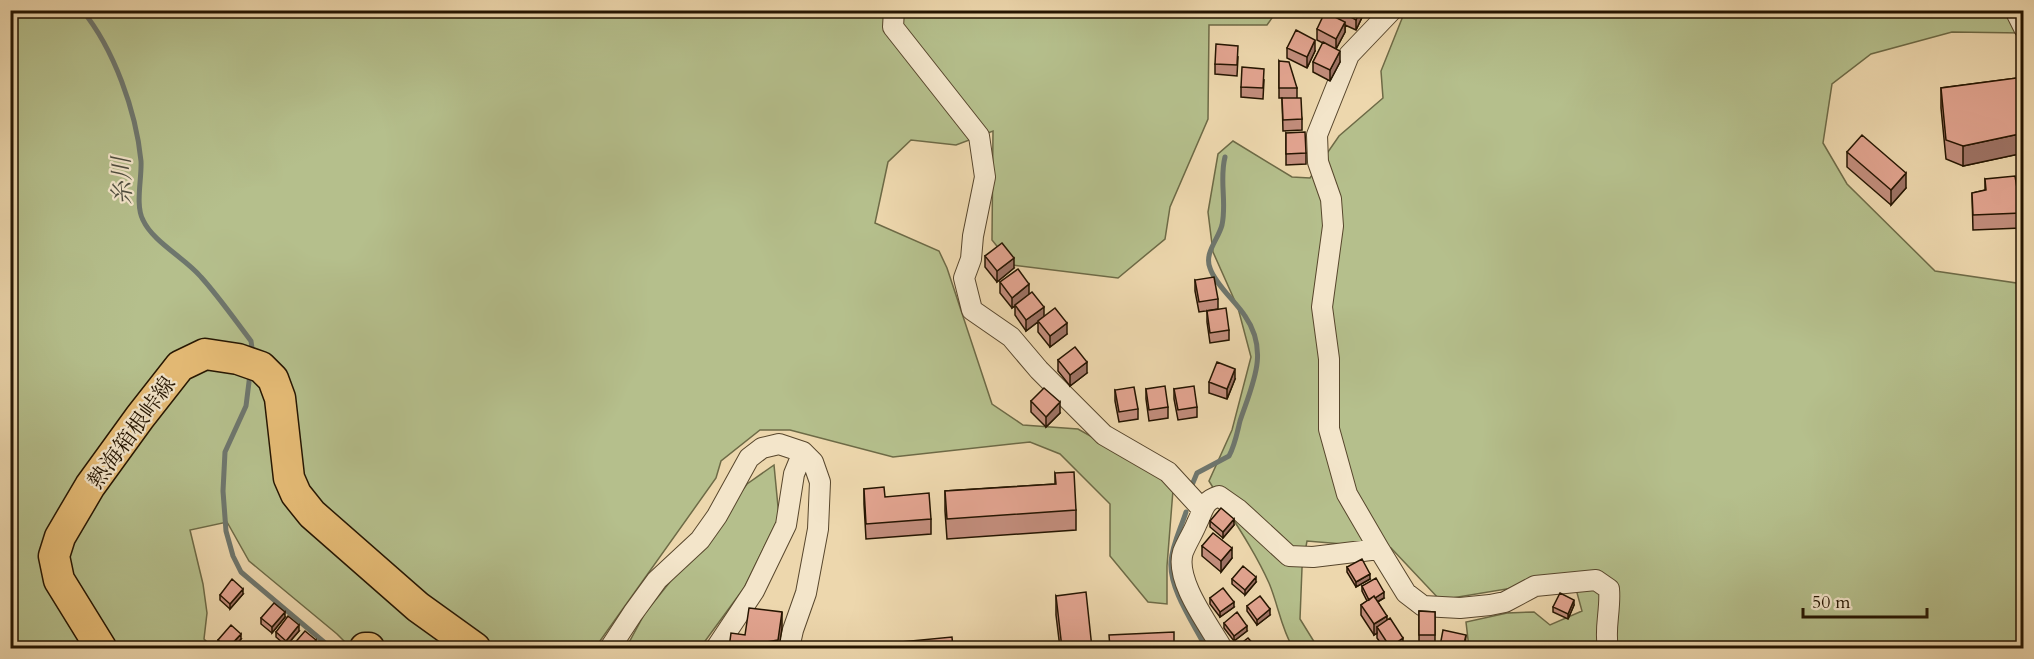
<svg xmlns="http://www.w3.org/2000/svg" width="2034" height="659" font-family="Cardo,'Noto Serif JP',serif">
<rect width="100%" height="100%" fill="#edd7ad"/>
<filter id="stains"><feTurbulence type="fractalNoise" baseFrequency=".00333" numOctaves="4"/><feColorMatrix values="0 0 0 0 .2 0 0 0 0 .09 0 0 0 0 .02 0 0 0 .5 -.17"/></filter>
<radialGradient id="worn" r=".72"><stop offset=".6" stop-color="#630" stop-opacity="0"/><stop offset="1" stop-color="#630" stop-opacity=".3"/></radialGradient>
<path fill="#b5bf8c" stroke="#6d6a46" stroke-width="1.5" d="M10 11H1277L1267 25H1209L1208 119 1170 207 1165 239 1118 278 1012 265 992 240 993 131 956 145 911 140 888 162 875 223 939 251 947 268 992 404 1023 425 1078 429 1151 470 1173 490 1167 566V604L1148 602 1110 556V504L1060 454 1030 442 893 457 790 430H760L721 461 716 478 595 648H351L337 634 249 561 227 522 190 530 203 584 207 613 204 639 213 648H11Z
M1405 11H2023V33L1952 32 1871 54 1832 84 1823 143 1847 184 1935 271 2023 284V648H1469L1466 622 1507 613 1534 612 1550 625 1582 611 1573 578 1440 600 1391 548 1307 541 1302 568 1300 619 1318 648H1293C1281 628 1278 604 1269 583 1253 547 1229 514 1209 481L1232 430 1251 357 1238 308 1213 252 1208 212 1218 154 1233 141 1292 177 1310 178 1339 136 1383 98 1381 71Z
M774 465 779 517 744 588 700 648H626L645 613 730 507 747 484Z"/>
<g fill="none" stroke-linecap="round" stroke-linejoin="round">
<path stroke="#6e766d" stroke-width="5" d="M82 10C114 49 136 111 141 161 142 178 135 205 143 220 153 242 185 258 201 277 219 297 235 320 251 341L253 355
M250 374 246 406 225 452 223 491 226 531 233 556 241 572 331 648
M1192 485 1197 473 1229 456C1235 445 1237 433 1240 421 1252 385 1270 352 1245 316 1236 302 1215 284 1210 268 1204 253 1218 240 1222 225 1227 202 1219 180 1225 157
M1186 512C1181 528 1172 545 1171 562 1169 589 1194 624 1206 648"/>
<defs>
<path id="minor" d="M894 10 893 27 979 136 985 177 973 236 971 259 964 278 972 310 1011 337 1039 370 1104 435 1168 472 1202 509
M2015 10 2024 28
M1379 549 1347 494 1329 429V359L1322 307 1333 226 1331 199 1318 162 1317 135 1349 55 1392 10
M610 648 633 613 657 580 700 540 717 516 749 458 762 448 779 444 803 452 813 462 820 482 818 529 806 593 793 630 789 648
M716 648 754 591 786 525 794 474 803 452
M1222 648C1209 625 1174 580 1183 552 1187 542 1193 533 1197 523 1204 509 1203 501 1219 496L1239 510 1289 556 1313 557 1379 549 1406 593 1423 606 1460 608 1490 605 1505 602 1535 586 1596 580 1609 589C1611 609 1604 629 1608 648"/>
<path id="primary" d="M101 648 59 580 54 556 60 537 90 486 140 417 180 366 205 354 238 359 261 367 273 379 280 398 289 478 296 494 312 514 418 607 475 648
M365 648H369"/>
</defs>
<use href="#minor" stroke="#57462c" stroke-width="22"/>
<use href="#primary" stroke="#251501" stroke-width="33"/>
<use href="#minor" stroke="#f3e5ca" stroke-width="20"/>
<use href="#primary" stroke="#e6bc76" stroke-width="30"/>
</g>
<path fill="#c28d7c" stroke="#251501" stroke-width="1.5" d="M1302 10H1318L1315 17Z
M1337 10H1364V13L1356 30 1345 25V32L1336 49 1340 62 1330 81 1313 72V62L1323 43 1317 40V29L1337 18Z
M1287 48 1315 51 1307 68 1287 58Z
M1238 57 1237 76 1215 74V64Z
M1279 61 1297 88V98L1302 119V130L1283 131 1282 98H1279Z
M2024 77V153L1963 166 1946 159 1941 108V88Z
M1264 80 1263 99 1241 97V87Z
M1286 133 1306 153V164L1286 165Z
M1847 152 1906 188 1891 205 1847 167Z
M1985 179 2021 213V228L1973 230 1972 193 1985 190Z
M985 256 1014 268 997 282 985 267Z
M1195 280 1218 299V309L1199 312 1195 291Z
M1000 282 1029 294 1044 317 1067 334 1050 347 1038 332V322L1026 331 1015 315V306L1012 308 1000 293Z
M1207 311 1229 330V340L1210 343 1207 322Z
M1058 360 1087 373 1070 386 1058 371Z
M1235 379 1227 399 1209 393V382Z
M1146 389 1168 407V418L1149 421 1146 399Z
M1174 389 1197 407V417L1178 420 1174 399Z
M1115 390 1138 409V419L1119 422 1115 401Z
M1031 401 1060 413 1046 427 1031 412Z
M1055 473 1076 510V530L947 539 945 511V491L1055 484Z
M864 489 885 497 931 519V534L866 539 864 504Z
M1210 521 1234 525 1223 538 1210 527Z
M1202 546 1232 558 1221 572 1202 556Z
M1347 567 1370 579 1356 587 1347 572Z
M1232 579 1256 582 1245 595 1232 584Z
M1362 586 1384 598 1378 602 1387 621 1403 648H1384L1377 638V633L1374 635 1361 615V605L1367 601 1362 591Z
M243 594 230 609 220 600V595Z
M1056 596 1092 648H1060L1056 615Z
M1210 598 1234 607 1220 617 1210 604Z
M1574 605 1568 619 1553 612V607Z
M1247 606 1270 615 1257 625 1247 611Z
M1419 611 1435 612V646L1419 645Z
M285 617 272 633 261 624V618Z
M1224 623 1247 631 1234 641 1224 628Z
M299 631 286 646 276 637V632Z
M241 639 233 648H222L218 645V640Z
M1440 646H1466L1465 648H1440Z"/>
<path fill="#9e7365" stroke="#251501" stroke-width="1.5" d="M1360 10H1364V13L1356 30V20Z
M1345 22V32L1336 49V39Z
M1315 40V51L1307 68V57Z
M1340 51V62L1330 81V70Z
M2024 133V153L1963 166V146Z
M1906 173V188L1891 205V190Z
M1014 258V268L997 282V271Z
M1029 284V295L1012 308V298Z
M1044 307V317L1026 331V320Z
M1067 323V334L1050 347V336Z
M1087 362V373L1070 386V375Z
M1235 369V379L1227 399V389Z
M1060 402V413L1046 427V417Z
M1234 519V525L1223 538V532Z
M1232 548V558L1221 572V561Z
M1370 574V579L1356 587V582Z
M1256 577V582L1245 595V590Z
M243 589V594L230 609V604Z
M1384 592V598L1370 606V601Z
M1574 600V605L1568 619V614Z
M1234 602V607L1220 617V612Z
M1270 609V615L1257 625V620Z
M285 612V617L272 633V627Z
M782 612V628L779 648H765L767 642Z
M1387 616V626L1377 627V633L1374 635V624Z
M299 625V631L286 646V641Z
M1247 626V631L1234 641V636Z
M241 634V639L233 648H229Z
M1466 635 1465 648H1463Z
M1403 638V648H1390V647Z
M316 640V645L313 648H309Z"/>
<path fill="#e2a490" stroke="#251501" stroke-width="1.5" d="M1338 10H1360L1356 20Z
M1325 12 1345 22 1336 39 1317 29Z
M1296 30 1315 40 1307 57 1287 48Z
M1323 42 1340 51 1330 70 1313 62Z
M1216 44 1238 46 1237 65 1215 64Z
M1279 61 1289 62 1297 88H1279Z
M1242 67 1264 69 1263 88 1241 87Z
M2024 77V133L1963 146 1946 140 1941 88Z
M1282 98H1301L1302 119 1283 120Z
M1305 132 1306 153 1286 154V133Z
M1862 135 1906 173 1891 190 1847 152Z
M2015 176 2021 213 1973 215 1972 193 1986 190 1985 179Z
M1002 243 1014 258 997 271 985 256Z
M1018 269 1029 284 1012 298 1000 282Z
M1214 277 1218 299 1199 302 1195 280Z
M1032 292 1044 307 1026 320 1015 305Z
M1055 308 1067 323 1050 336 1038 321Z
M1226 308 1229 330 1210 333 1207 311Z
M1075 347 1087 362 1070 375 1058 360Z
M1217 362 1235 369 1227 389 1209 382Z
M1165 386 1168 407 1149 410 1146 389Z
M1194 386 1197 407 1178 410 1174 389Z
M1134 387 1138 409 1119 412 1115 390Z
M1044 388 1060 402 1046 417 1031 401Z
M1074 472 1076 510 947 519 945 491 1056 484 1055 473Z
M884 487 885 497 929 493 931 519 866 524 864 489Z
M1221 508 1234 519 1223 532 1210 521Z
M1213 533 1232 548 1221 561 1202 546Z
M1362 559 1370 574 1356 582 1347 567Z
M1243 566 1256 577 1245 590 1232 579Z
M1376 578 1384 592 1375 598 1374 596 1369 600 1362 586Z
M232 579 243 589 230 604 220 595Z
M1223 588 1234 602 1220 612 1210 598Z
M1086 592 1092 648H1062L1056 596Z
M1560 593 1574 600 1568 614 1553 607Z
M1260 596 1270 609 1257 620 1247 606Z
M1374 596 1387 616 1374 624 1361 605Z
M274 603 285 612 272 627 261 618Z
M749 608 782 612 778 640 767 642 765 648H729L731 633 745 635Z
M1419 611 1435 612V635H1419Z
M1237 612 1247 626 1234 636 1224 623Z
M288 616 299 625 286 641 276 632Z
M1390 618 1403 638 1390 647 1377 627Z
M231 625 241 634 228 648 218 640Z
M1443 630 1466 635 1463 648H1454L1440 646Z
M305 631 316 640 309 648H295L292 646Z
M1174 632V648H1110L1109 635Z
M952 637 953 648H838Z
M1248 638 1257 648H1235Z
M1349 643 1353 648H1340Z
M250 645 254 648H246Z"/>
<g text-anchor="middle" stroke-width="4.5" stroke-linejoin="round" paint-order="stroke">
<g font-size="22" fill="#251501" stroke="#f3e5ca">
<text transform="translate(131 432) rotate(-54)" y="8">熱海箱根峠線</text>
</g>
<g font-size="24" font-style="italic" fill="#4f4e40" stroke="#f3e5ca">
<text transform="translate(122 181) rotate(-92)" y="8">糸川</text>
</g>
</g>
<rect width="2034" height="659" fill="none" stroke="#edd7ad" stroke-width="36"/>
<rect x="12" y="12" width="2010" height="635" fill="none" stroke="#251501" stroke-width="3"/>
<rect x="18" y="18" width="1998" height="623" fill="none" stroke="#251501" stroke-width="1.5"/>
<path d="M1803 608v9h124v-9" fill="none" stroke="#251501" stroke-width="3"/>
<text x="1812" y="608" font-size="18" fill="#251501" stroke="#f3e5ca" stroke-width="4.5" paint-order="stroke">50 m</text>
<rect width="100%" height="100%" filter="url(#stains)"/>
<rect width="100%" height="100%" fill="url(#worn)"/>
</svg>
